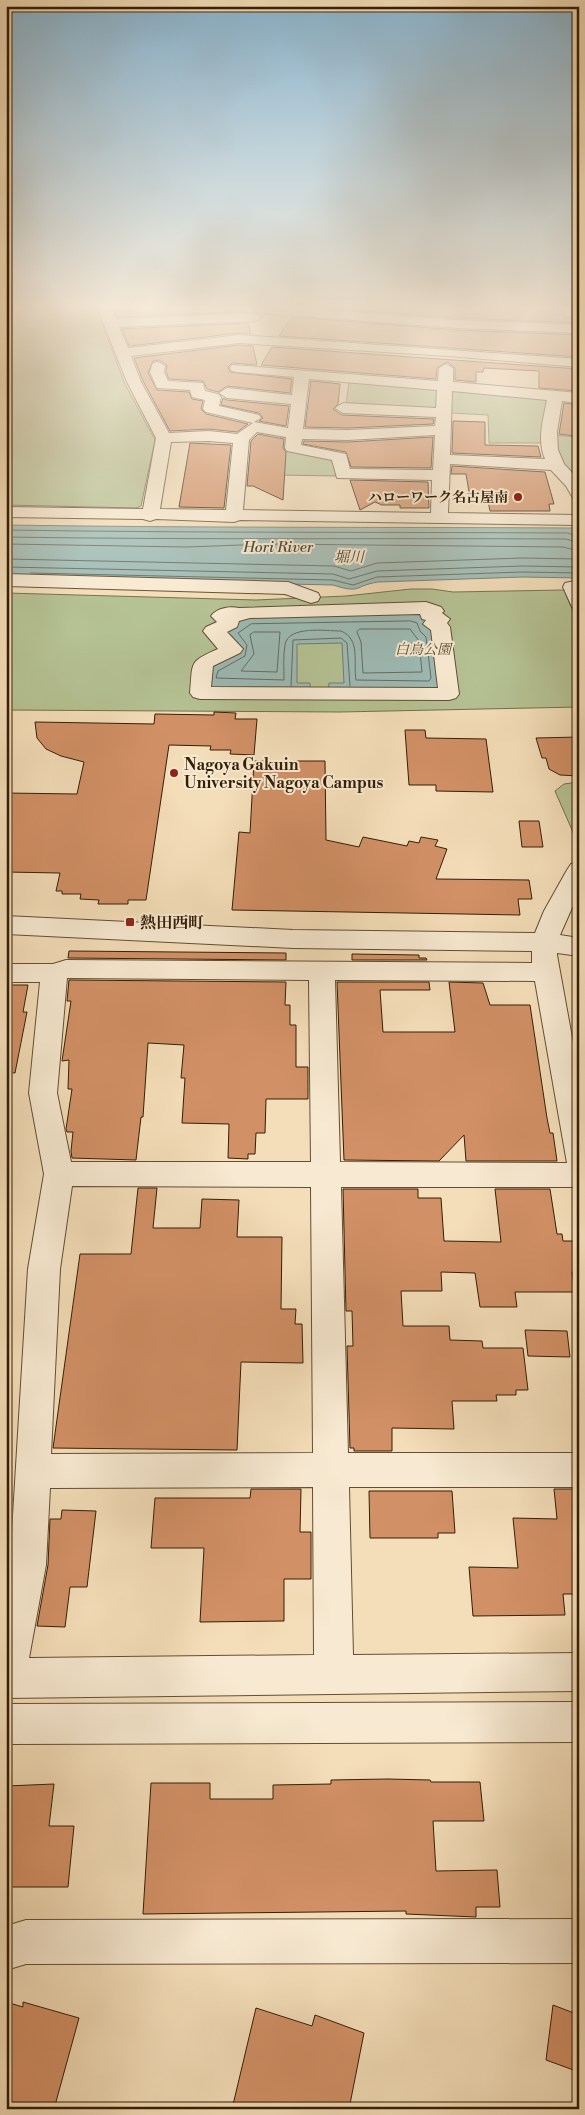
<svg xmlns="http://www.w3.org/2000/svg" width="585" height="2115" font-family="'Libre Bodoni','Noto Serif JP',serif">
<rect width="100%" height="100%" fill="#f4deb9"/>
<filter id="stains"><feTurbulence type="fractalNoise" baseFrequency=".004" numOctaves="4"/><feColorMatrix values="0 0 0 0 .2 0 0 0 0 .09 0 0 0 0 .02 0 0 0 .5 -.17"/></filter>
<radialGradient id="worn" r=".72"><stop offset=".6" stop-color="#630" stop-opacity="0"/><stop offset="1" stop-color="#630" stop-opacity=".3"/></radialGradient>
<path fill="#b5c294" stroke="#74704d" d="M6 307H96L125 384 155 440 141 506 136 508 6 505Z
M349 382 434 388 437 390 436 410 346 404Z
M456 390 550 400 544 443H489L488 415 451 413 452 392Z
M281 435 290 438 288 449 333 458 339 476 276 475Z
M552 435 579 437V483L559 465Z
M411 589H432L453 592 564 590 579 625V707L340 712 6 710V593L256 600 346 596Z
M579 782V846L555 791 564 784Z"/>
<path fill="#9dbbb6" stroke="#737c70" d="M6 525C195 528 384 527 573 528L575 532H579V578L523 577 378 582C353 586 362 594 333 585L6 578Z
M419 612 437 628 444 692H328L329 683H344L342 643 297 644V683H310V691H203L206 664 237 649 217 631 225 617Z"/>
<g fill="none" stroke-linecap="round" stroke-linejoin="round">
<path stroke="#686c5e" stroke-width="1" d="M6 530C193 533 381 532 568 533L579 537
M6 537C193 540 379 538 566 539L579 543
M6 544 186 547 269 544 563 547 579 551
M6 559 334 566 351 571 377 563 522 558 579 559
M6 567 333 574 349 579 377 571 522 566 579 567
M31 573 333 580 353 585 377 577 522 572 579 573
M411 621 417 623 420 631 426 637 431 678 429 681 356 680C353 663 361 639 341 631 326 631 288 625 285 645 283 656 284 669 284 680L216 678 218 671 245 656 247 645 238 633 251 624Z
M360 629H410L419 641 422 672 363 673 361 642 357 632Z
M254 632H280L277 672 241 671 254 654 250 635Z
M291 686 293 640 341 638 347 643 350 686"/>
</g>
<path fill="#d29066" stroke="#331e06" d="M117 307H245L246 312 117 317 114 310 118 309Z
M337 307H560L566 317 579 318V323L457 318 337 309Z
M292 317 457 330 579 335V357L279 336Z
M248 323 251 334 239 333 129 346 122 329Z
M239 345 253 346 257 365 232 363 228 367 230 372 292 379 290 393 227 386 218 392 207 389 203 381 169 379 166 372 167 365 159 360 153 361 148 373 157 390 189 392 192 399 203 401 201 409 206 414 248 424 237 432 209 429 170 431 143 381 134 358Z
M272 347 579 369V391L539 388V371L484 368 483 372H476V382L455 380V368L447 362 437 368 436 379 261 365Z
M311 381 340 384 338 404 333 409 342 415 434 419 433 424 348 428 305 427Z
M223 398 227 400 289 406 286 426 259 421 263 418 259 413 221 405Z
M564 403 579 405V434L575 436 559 434Z
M453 421 485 422V445L538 446 541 457 452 453Z
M258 434 284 439 283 448 286 452 283 500 253 486H247L251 441Z
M433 437 431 468 351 467 346 452 303 444 304 441 348 442Z
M190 443 231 445 224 508 179 507Z
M452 466 545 472 554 504H549L550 511H490L486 492H469L466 474H451Z
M350 480 428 482 429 508H400V505H382L375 502 360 510Z
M214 712 236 713 235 719H257L254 755 230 754 231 750H210L211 746 169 745 146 900H128V904H98L99 900 80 899 81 894H62V891H56L60 873 6 872V793L77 794 84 762 61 756 46 749 37 738 35 722 154 724 155 714 214 715Z
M405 730H425L426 738 486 739 493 792 436 791V785H409Z
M579 737V776L560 775 549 769 546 758H542L536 738Z
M254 761H325L326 840 359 847 363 837 407 846 409 841 419 843 421 837 438 840 435 846 447 849 436 879 529 880 532 899H518L520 915 232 910 239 832 250 833Z
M519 821H539L543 847H522Z
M69 951 286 953V960L68 958Z
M352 954 419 955V958H426L427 960H352Z
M69 980 286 982 285 1005H290V1025H296V1067H308V1099H266L265 1133H256L255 1154H248V1159L228 1158 229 1124 182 1123 185 1078H181L184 1045 148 1043 143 1117H141L136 1160 72 1158 71 1151 73 1132H67L66 1129 72 1089H68L69 1060 62 1061 71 1001H67Z
M337 982H429L430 990H380L383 1032H455L449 982 483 983 490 1005H530L547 1118 550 1133H553L557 1161H466L464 1135 439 1161 344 1160Z
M6 985H28L23 1012H27L15 1073 6 1072Z
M138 1188H157L153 1228H200L202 1199 239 1200 237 1237H282L281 1309H296L295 1324H302L303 1363 241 1362 237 1450 53 1448 80 1254H131Z
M343 1189H418V1198H441L444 1241 501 1242 495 1189H550L557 1234H562L563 1241H577L579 1272H572L575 1292H515L517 1307H480L475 1273 441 1272 442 1291H401L403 1326H449L450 1340 482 1341 483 1348H523L528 1390H516V1395H496L497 1401H452L454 1429 392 1428V1451H354V1448H350L347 1346H353L352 1311H346Z
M525 1330 567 1331 570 1357 528 1356Z
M251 1489H301L300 1532H311V1579H284V1621L200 1622 204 1548H151L155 1498H250Z
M554 1489H579V1594H563L565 1615 473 1616 469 1567 518 1568 513 1518 557 1519Z
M369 1491H452L455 1533H438V1538H370Z
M62 1510 96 1511 87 1587H70L65 1627 37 1626 48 1565 50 1519H61Z
M388 1779 430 1780 431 1782H480L484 1821H433L436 1871 497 1870 500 1907H476V1917L406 1914V1911L143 1914 151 1783H210V1799H273V1785L331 1784V1780Z
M54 1784 49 1826H74L68 1887H9V1882L6 1881V1786Z
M6 2002 23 2007V2002L79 2018 54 2109H6Z
M553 2005 579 2015V2072L546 2060Z
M256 2008 312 2026 315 2015 364 2033 349 2109H232Z"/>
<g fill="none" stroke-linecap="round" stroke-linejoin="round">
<defs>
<path id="minor" d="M97 307H111L116 319 255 313 262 317 255 321 119 327 128 348 239 335 579 359V367L448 356 239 343 131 356 141 382 169 433 209 431 237 434 253 423 206 412 203 409 205 400 192 397 190 390 157 388 150 372 153 363 158 362 165 366 164 372 168 381 203 383 205 391 218 394 221 397 219 406 259 415 261 418 254 422 288 428 291 404 227 398 219 393 227 388 292 395 294 377 237 372 232 371 230 368 232 365 438 381 439 368 446 364 453 368V382L579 393V403L562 401 557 432 558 450 564 464 579 480V499L573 498 566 486 551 470 450 464 448 513 579 515V525L240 520 234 522 156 519 150 521 143 519 6 517V507L143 509 156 438 127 382ZM309 379 437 390 436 408 343 403 335 408 343 413 436 417 435 426 348 430 303 429ZM452 391 547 400C543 420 537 440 545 459L450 455ZM257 432 286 437 285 448 287 451 332 460 337 478 432 480 431 513 243 510 249 440ZM435 435 433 470 350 469 346 454 301 445 302 439 348 440ZM209 441 233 443 226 510 160 509 171 442Z
M256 307H284L457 320 579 325V333L457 328 261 313 256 312 254 309Z
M6 574 288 582 318 593 320 597 318 601 311 603 285 594 6 586Z
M579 580V609L572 607 563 587 565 583Z
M426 602 441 607 444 611 442 613 450 619 447 623 450 627 459 694 456 698 449 700 200 699 193 697 190 693C193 662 188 662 218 649L203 631 206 627 217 622 211 616C217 608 230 606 239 608ZM420 614 422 619 426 620 423 624 431 630 438 688 211 687 213 666 240 653 243 649 227 632 237 627 239 621 250 618Z
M579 862V892L560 935 579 938V956L557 953V955L579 1076V1187H341L348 1453H579V1487H349L353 1655 579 1653V1691L6 1698V1581L10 1565 28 1269 44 1174 29 1093 40 982H6V964H53L66 960 532 963V951L293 948 6 934V916L293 930 535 933 544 911 567 870 571 864ZM67 978 309 980 311 1162H71L57 1093ZM335 980 535 981 567 1163 340 1162ZM72 1186 311 1187 313 1453 51 1454 60 1269ZM313 1487 314 1655 29 1658 46 1565 50 1488Z
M579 1702V1742L6 1744V1704Z
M579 1919V1963L26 1964 6 1970V1926L26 1920Z"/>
</defs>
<use href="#minor" stroke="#634e33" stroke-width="2"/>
<use href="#minor" fill="#f8ead2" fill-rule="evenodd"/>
</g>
<linearGradient id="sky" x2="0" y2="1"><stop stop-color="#8ab7d4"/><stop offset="0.51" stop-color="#faf0e0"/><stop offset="1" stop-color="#faf0e0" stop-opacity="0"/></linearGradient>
<rect width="585" height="603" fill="url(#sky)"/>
<g fill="#8f2418" stroke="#f8ead2" stroke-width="2">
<circle cx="518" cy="497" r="5"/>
<circle cx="174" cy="773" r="5"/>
<rect x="125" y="917" width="10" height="10" rx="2.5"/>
</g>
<g text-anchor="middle" stroke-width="4" stroke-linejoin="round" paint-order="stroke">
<g font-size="14" font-weight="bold" fill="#331e06" stroke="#f8ead2" text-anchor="end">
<text x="508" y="502">ハローワーク名古屋南</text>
</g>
<g font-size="14" font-style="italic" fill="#5a4f31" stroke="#f8ead2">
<text x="423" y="654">白鳥公園</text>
</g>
<g font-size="15" font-style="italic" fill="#534d3b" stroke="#f8ead2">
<text x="278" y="552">Hori River</text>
<text x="349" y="562">堀川</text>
</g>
<g font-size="16" font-weight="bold" fill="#331e06" stroke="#f8ead2" text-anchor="start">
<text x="184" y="770">Nagoya Gakuin<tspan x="184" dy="18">University Nagoya Campus</tspan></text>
<text x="140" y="928">熱田西町</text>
</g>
</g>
<rect width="585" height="2115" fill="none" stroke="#f4deb9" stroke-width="25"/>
<rect x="8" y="8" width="570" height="2100" fill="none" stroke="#331e06" stroke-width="2.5"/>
<rect x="12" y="12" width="560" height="2090" fill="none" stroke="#331e06"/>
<rect width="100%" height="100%" filter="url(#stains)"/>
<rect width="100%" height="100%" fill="url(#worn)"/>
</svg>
